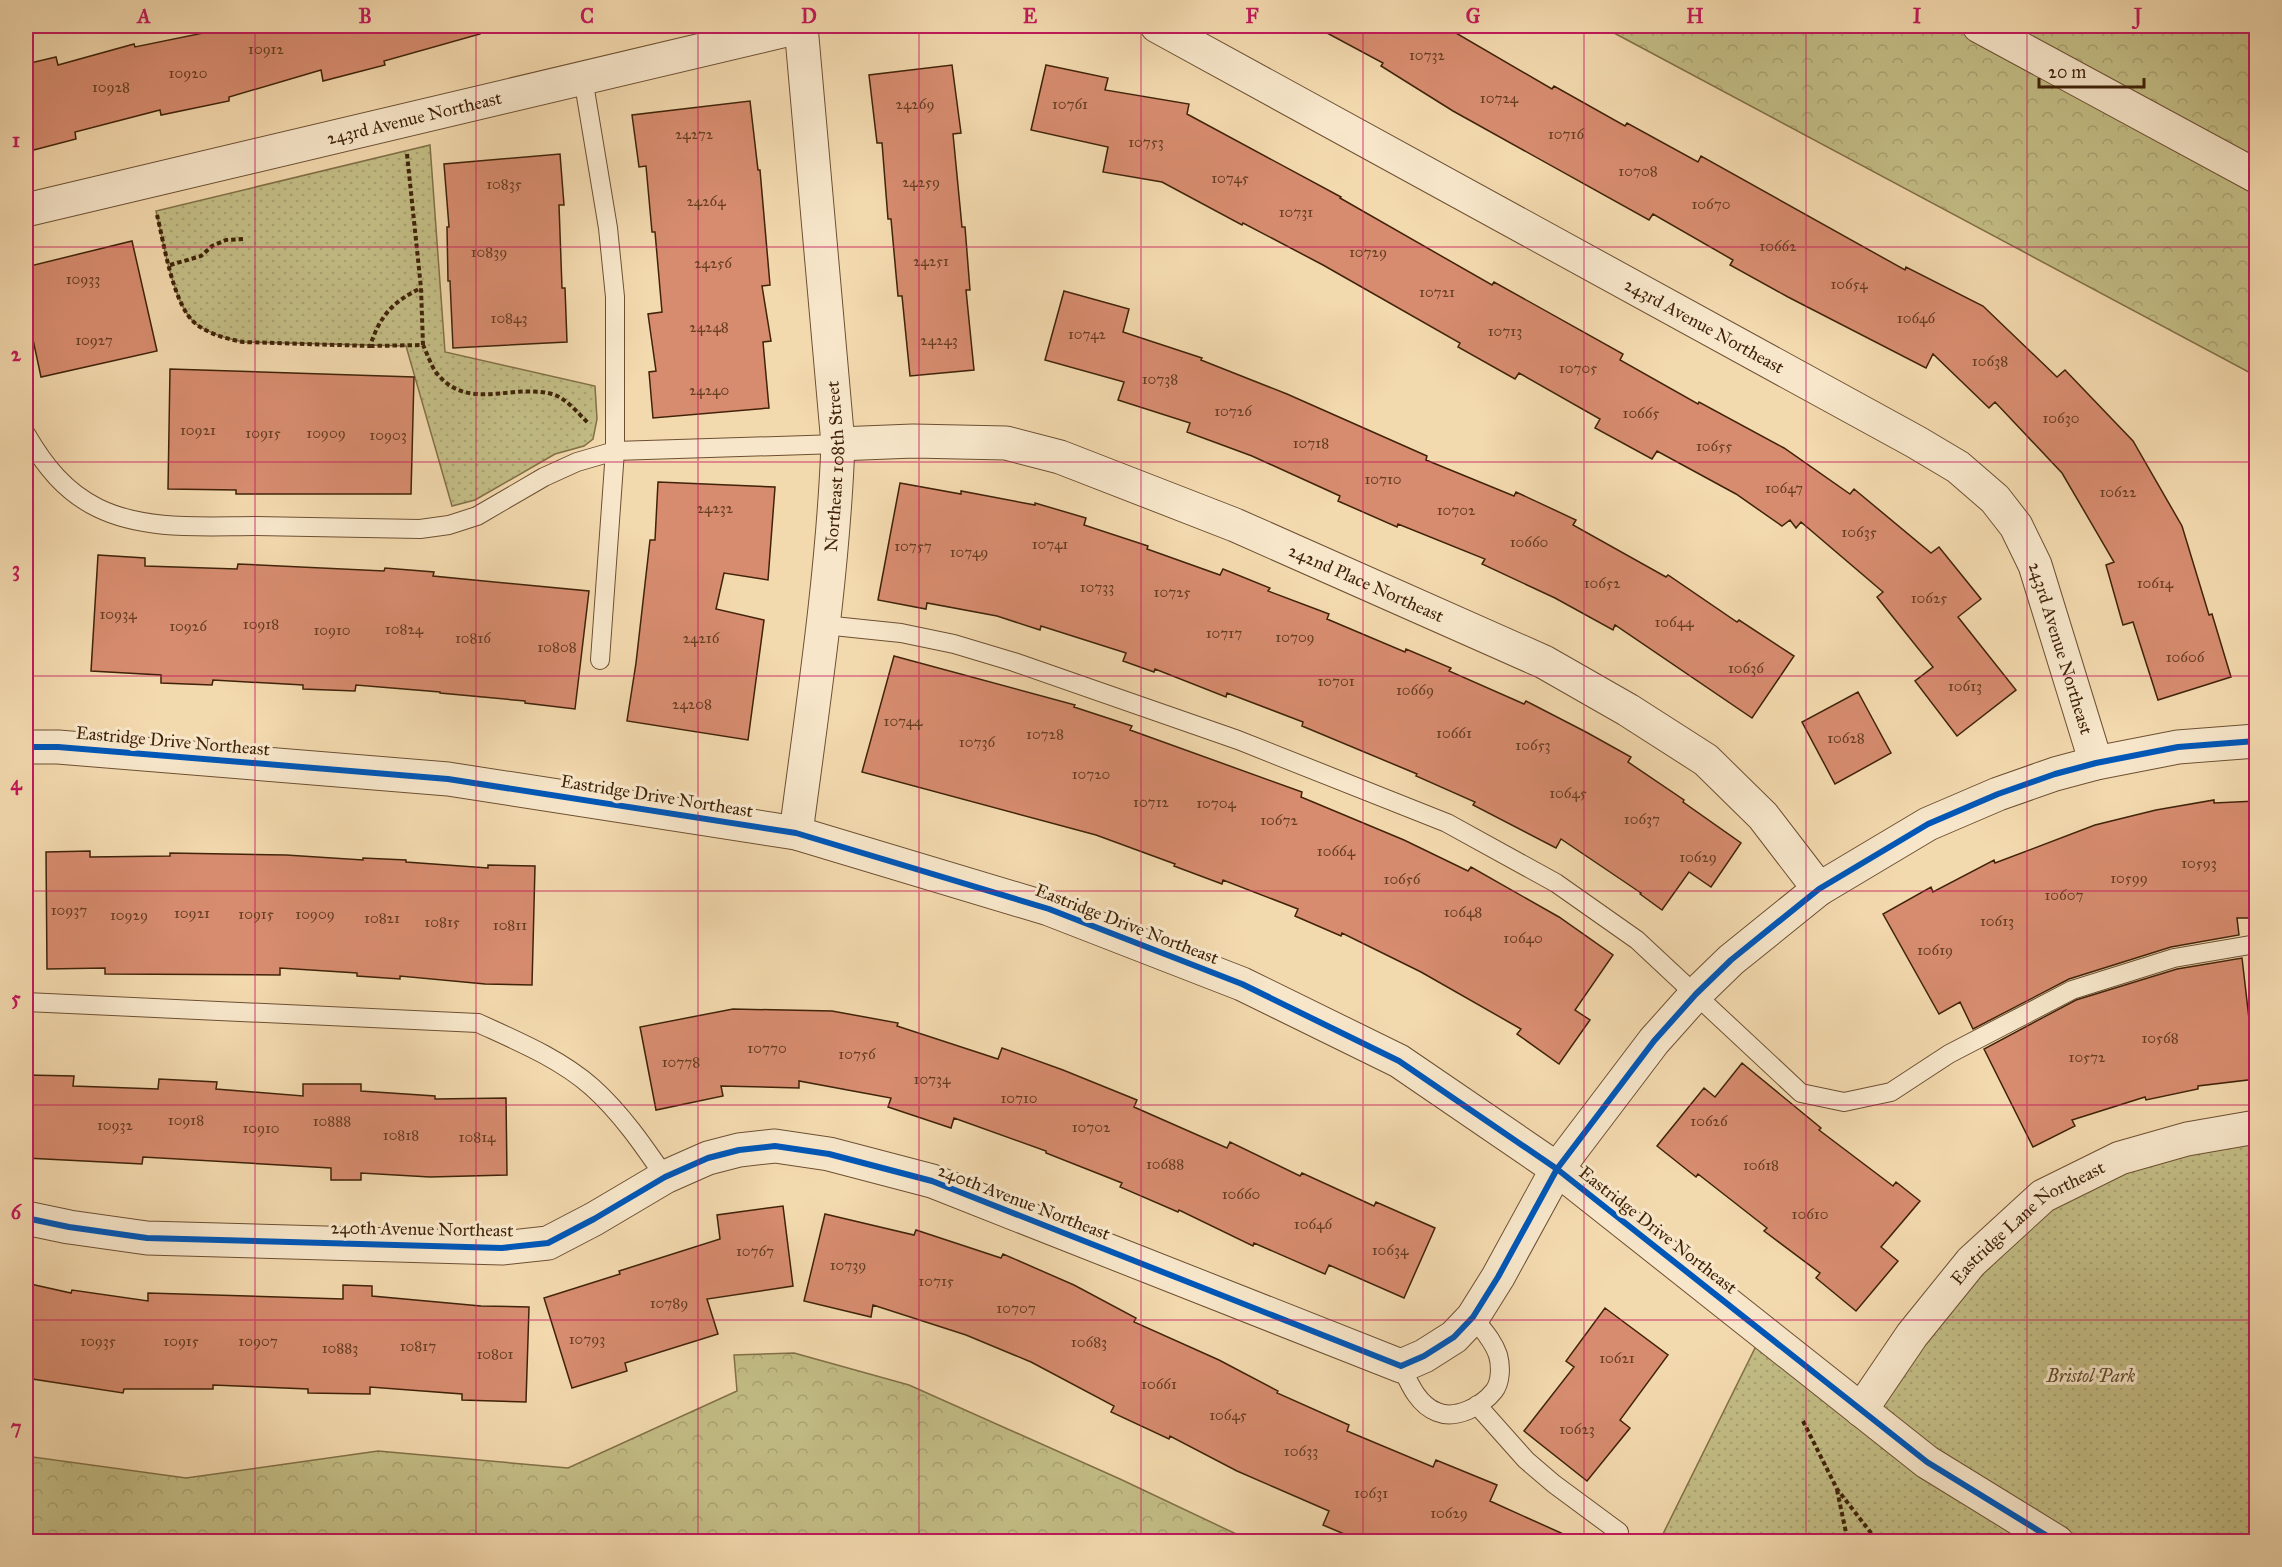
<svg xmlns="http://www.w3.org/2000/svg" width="2282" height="1567" font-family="'IM FELL Great Primer',serif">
<defs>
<pattern id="forest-crowns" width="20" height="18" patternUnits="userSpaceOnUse" patternTransform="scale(1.5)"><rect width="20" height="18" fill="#c3bd85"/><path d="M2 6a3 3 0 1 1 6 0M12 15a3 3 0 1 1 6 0" fill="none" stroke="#a9a272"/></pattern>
<pattern id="park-dots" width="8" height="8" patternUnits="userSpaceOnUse" patternTransform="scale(1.5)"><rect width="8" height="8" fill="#c3bd85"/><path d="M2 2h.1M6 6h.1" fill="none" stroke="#a9a272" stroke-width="1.8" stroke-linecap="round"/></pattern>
</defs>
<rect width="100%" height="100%" fill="#f3d9ae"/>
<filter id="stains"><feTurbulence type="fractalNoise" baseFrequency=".00333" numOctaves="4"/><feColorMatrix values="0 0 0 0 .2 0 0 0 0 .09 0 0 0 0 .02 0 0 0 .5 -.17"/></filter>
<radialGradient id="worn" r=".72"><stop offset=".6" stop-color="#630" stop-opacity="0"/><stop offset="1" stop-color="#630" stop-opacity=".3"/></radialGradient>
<path fill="url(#forest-crowns)" stroke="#827047" stroke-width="1.5" d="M1601 26H2256V376Z
M794 1353 909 1385 1120 1479 1251 1541H26V1456L186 1478 378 1451 568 1468 737 1391 734 1355Z"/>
<path fill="url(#park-dots)" stroke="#827047" stroke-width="1.5" d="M430 145 445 352 595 386 597 419 593 439 584 446 555 454 475 500 452 506 406 346 243 342C227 339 210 334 196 324 173 306 163 240 156 211Z
M2256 1127V1541L1659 1542 1763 1332 1861 1409 2043 1196Z"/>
<path fill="#d78c6f" stroke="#402309" stroke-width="1.5" d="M222 26H479L480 34 384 61 385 65 323 81 321 70 229 97V101L161 115 160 110 75 132 76 139 26 152V64L56 57 58 65 134 44 135 47 223 29Z
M1314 26H1444L1552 89 1554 86 1625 126 1627 123 1698 162 1701 156 1905 270 1906 267 1983 306 2057 377 2065 370 2133 441 2182 526 2209 615 2212 614 2231 677 2158 700 2133 622 2123 625 2106 565 2114 562 2062 473 1995 402 1989 408 1933 354 1926 368 1788 297 1730 265 1733 260 1653 214 1649 220 1453 111 1381 66 1383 63Z
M952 65 961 133 953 134 962 227H965L970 290H966L974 370 910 376 902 296H898L891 219H888L882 143H877L869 75Z
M1046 65 1108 78 1105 90 1189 104 1187 114 1341 197 1340 198 1492 285 1494 282 1623 354 1620 360 1698 404 1699 402 1784 448 1850 494 1854 489 1931 553 1939 547 1981 599 1958 617 2016 690 1957 736 1915 681 1933 667 1877 597 1883 592 1801 522 1796 528 1790 520 1782 526 1736 494 1657 451 1652 459 1595 428 1600 419 1519 373 1515 379 1458 347 1460 343 1323 265 1243 223 1242 225 1162 182 1103 172 1108 147 1031 130Z
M750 101 758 170H760L770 285 762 286 771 341 763 342 769 408 653 418 649 372 656 371 648 314 662 312 655 232H652L646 166 639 167 632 115Z
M560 154 564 205H559L562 288H565L567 342 453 348 450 281H448L447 227H449L444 164Z
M132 241 157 351 41 377 26 307V267Z
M1064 291 1129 309 1123 332 1202 358 1201 360 1287 394 1427 456 1426 460 1514 496 1516 492 1576 520 1573 525 1666 577 1668 575 1737 622 1739 620 1794 656 1752 718 1615 625 1613 630 1555 598 1482 564 1485 559 1398 524 1397 527 1338 501 1340 496 1252 456 1187 432 1190 423 1118 400 1124 382 1045 360Z
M170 369 414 377 411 494H236V490L168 489Z
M658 482 775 487 768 580 724 573 716 609 764 620 748 740 627 721 636 663 650 540H655Z
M900 483 961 494V491L1035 505V503L1086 518 1084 525 1148 546 1147 549 1220 575 1223 569 1270 588 1268 591 1329 614 1327 619 1405 652 1406 649 1451 668 1449 671 1524 704 1526 701 1586 732 1631 757 1628 762 1684 800 1683 802 1741 843 1711 887 1689 872 1662 910 1640 894 1641 893 1561 839 1556 848 1473 805 1475 802 1416 776 1417 774 1302 726 1303 722 1227 693 1226 697 1155 669 1154 672 1123 661 1126 653 1041 626 1040 630 997 616 927 603 926 609 878 600Z
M98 555 145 558V566L237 569 238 564 384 571 385 568 434 572 433 576 589 591 575 709 525 703V701L440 693V692L356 685 355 691 303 689V685L213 680 212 685 161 683V675L91 671Z
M894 656 1075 705 1074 707 1132 726 1130 730 1302 792 1301 797 1404 840 1468 871 1471 867 1559 917 1613 955 1575 1010 1590 1020 1559 1064 1517 1034 1521 1029 1421 972 1342 933 1341 936 1295 916 1298 909 1223 880 1222 884 1174 866 1175 864 1096 835 862 772Z
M1858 692 1891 753 1835 784 1802 722Z
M2214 800V803L2256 801V918H2237L2239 935 2171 947 2069 979 1973 1029 1960 1002 1939 1014 1883 914 1931 887 1933 892 1994 860 1995 863 2095 825 2156 810Z
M90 851V857L170 856V853L286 855 363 860V858L406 860V862L488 868V865L535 866 532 985 485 984 400 976V979L357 976V973L280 968V975L105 974V968L47 969 46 852Z
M2242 958 2256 1079 2198 1086V1089L2146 1100 2145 1097 2072 1120 2075 1126 2033 1147 1984 1049 2076 1000 2177 969Z
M733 1009 832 1011 898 1023 897 1026 998 1059 1002 1048 1063 1070 1137 1100 1134 1107 1227 1148 1230 1142 1300 1176 1302 1173 1374 1206 1376 1202 1435 1228 1404 1298 1329 1265 1325 1274 1254 1243 1253 1246 1179 1210 1178 1212 1120 1187 1122 1183 1046 1153V1151L954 1118 951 1128 888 1107 891 1098 799 1081V1088L721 1086 723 1096 656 1110 640 1027Z
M1742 1063 1821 1128 1819 1130 1893 1186 1896 1182 1920 1201 1881 1247 1898 1261 1856 1311 1816 1278 1820 1273 1764 1231 1767 1228 1698 1174 1696 1177 1657 1146 1704 1088 1715 1097Z
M26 1075 74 1076 73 1086 158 1089 159 1079 217 1082 216 1089 303 1096V1084H361V1091L435 1096V1099L506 1098 507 1175 430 1177 361 1173V1180H331V1168L143 1157 142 1164 26 1158Z
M783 1206 793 1286 707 1299 718 1334 625 1363 627 1371 572 1388 544 1298 620 1274 619 1271 720 1239 717 1215Z
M825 1214 914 1235 916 1230 1001 1258 1003 1254 1074 1285 1136 1318 1134 1322 1219 1360 1278 1391 1277 1393 1349 1425 1347 1431 1433 1467 1436 1460 1497 1485 1490 1501 1581 1542H1363L1323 1525 1329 1511 1237 1471 1170 1436 1169 1439 1111 1412 1114 1406 1031 1362 966 1335 873 1305 871 1317 804 1301Z
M26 1283 71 1293 72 1290 148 1301V1293L343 1299V1285L372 1286V1296L481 1306 529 1307 526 1402 462 1400V1394L370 1387V1394L308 1393V1389L213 1385V1389H124L123 1393 26 1378Z
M1605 1308 1668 1355 1620 1420 1630 1428 1587 1481 1524 1431 1574 1367 1566 1361Z"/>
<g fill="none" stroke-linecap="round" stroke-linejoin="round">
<defs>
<path id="service" d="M583 78 608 228 615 297V451L600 660
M26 434C44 465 65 492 98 508 145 531 204 526 255 526 310 527 365 528 420 529L449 525 477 516 544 477 577 462 615 451 838 444
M824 625 901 633 954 644 1014 662 1238 740 1447 823 1556 883 1637 940 1801 1093 1844 1102 1891 1092 1949 1054 2072 990 2174 958 2256 944
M26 1002 478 1023C517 1041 559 1058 592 1087 621 1113 643 1145 665 1177
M1401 1366C1409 1383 1418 1405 1437 1412 1456 1420 1482 1406 1494 1391 1501 1382 1501 1366 1498 1355 1493 1340 1482 1329 1473 1317
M1477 1405 1526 1460 1554 1484 1619 1532"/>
<g id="minor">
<path id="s1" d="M1157 26 1916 442 1958 467 1995 499 2016 526 2035 565 2096 763"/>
<path d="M1979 26 2256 176"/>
<path id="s2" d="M26 210 803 26"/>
<path id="s3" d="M838 444 913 441 1006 443 1060 457 1235 525 1544 662 1628 710 1706 760 1763 816 1819 889"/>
<path d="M26 747H58L448 779 796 833 1049 909 1242 984 1399 1061 1557 1169 1927 1462 2057 1542"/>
<path id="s4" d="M796 833C813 704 833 574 838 444L801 26"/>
<path d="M26 1218 69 1227 147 1238 502 1248 548 1243 594 1219 665 1177 708 1158 739 1150 775 1146 829 1154 932 1181 1401 1366 1424 1356 1454 1337 1473 1317 1498 1277 1557 1169 1654 1041 1696 994 1731 960 1819 889 1928 824 1998 794 2055 774 2096 763 2178 747 2256 741"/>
<path id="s5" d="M1861 1410 1912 1335 1971 1262 2043 1196 2120 1158 2187 1139 2256 1127"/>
</g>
</defs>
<use href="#service" stroke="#6d5032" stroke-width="20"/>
<use href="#minor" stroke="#6d5032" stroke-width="35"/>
<path stroke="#402309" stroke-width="4" stroke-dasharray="4.5 3" stroke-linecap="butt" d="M407 154 421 288 423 345
M157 215C164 243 173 306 196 324 209 334 227 339 243 342L370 346C380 316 392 302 421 288
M170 265 201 256 212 246 226 240 243 239
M370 346 423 345C427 353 430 363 435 371 466 413 510 383 552 394 566 398 578 413 588 423
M1803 1421 1837 1489 1878 1542
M1837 1490 1848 1542"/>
<use href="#service" stroke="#f7e6ca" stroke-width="18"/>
<use href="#minor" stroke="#f7e6ca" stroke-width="33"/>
<defs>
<path id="cycleway" d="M26 747H58L448 779 796 833 1049 909 1242 984 1399 1061 1557 1169 1927 1462 2057 1542
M26 1218 69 1227 147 1238 502 1248 548 1243 594 1219 665 1177 708 1158 739 1150 775 1146 829 1154 932 1181 1401 1366 1424 1356 1454 1337 1473 1317 1498 1277 1557 1169 1654 1041 1696 994 1731 960 1819 889 1928 824 1998 794 2055 774 2096 763 2178 747 2256 741"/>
</defs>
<use href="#cycleway" stroke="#f7e6ca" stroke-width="10"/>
<use href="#cycleway" stroke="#0057b8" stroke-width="6"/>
</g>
<path fill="none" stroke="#c2185b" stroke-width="1.5" stroke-opacity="0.55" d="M255 26V1542M476 26V1542M698 26V1542M919 26V1542M1141 26V1542M1363 26V1542M1584 26V1542M1806 26V1542M2027 26V1542M26 247H2256M26 462H2256M26 676H2256M26 891H2256M26 1105H2256M26 1320H2256"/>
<g text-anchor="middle" stroke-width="6" stroke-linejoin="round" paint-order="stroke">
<g font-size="15" fill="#663d22">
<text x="266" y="54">10912</text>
<text x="1427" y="60">10732</text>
<text x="188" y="78">10920</text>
<text x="111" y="92">10928</text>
<text x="1499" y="103">10724</text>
<text x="915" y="109">24269</text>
<text x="1070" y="109">10761</text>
<text x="694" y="139">24272</text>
<text x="1566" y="139">10716</text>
<text x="1146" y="147">10753</text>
<text x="1638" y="176">10708</text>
<text x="1230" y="183">10745</text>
<text x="921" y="187">24259</text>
<text x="504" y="189">10835</text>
<text x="706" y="206">24264</text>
<text x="1711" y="209">10670</text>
<text x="1296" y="217">10731</text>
<text x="1778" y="251">10662</text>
<text x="489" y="257">10839</text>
<text x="1368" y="257">10729</text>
<text x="931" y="266">24251</text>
<text x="713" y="268">24256</text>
<text x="83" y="284">10933</text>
<text x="1849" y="289">10654</text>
<text x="1437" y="297">10721</text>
<text x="509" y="323">10843</text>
<text x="1916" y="323">10646</text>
<text x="709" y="332">24248</text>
<text x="1505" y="336">10713</text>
<text x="1087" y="339">10742</text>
<text x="94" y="345">10927</text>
<text x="939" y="345">24243</text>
<text x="1990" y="366">10638</text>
<text x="1578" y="373">10705</text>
<text x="1160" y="384">10738</text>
<text x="709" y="395">24240</text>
<text x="1233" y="416">10726</text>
<text x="1641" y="418">10665</text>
<text x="2061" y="423">10630</text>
<text x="198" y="435">10921</text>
<text x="263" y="438">10915</text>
<text x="326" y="438">10909</text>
<text x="388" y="440">10903</text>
<text x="1311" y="448">10718</text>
<text x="1714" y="451">10655</text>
<text x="1383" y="484">10710</text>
<text x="1784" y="493">10647</text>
<text x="2118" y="497">10622</text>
<text x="715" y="513">24232</text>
<text x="1456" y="515">10702</text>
<text x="1859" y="537">10635</text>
<text x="1529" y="547">10660</text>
<text x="1050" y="549">10741</text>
<text x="913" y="551">10757</text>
<text x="969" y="557">10749</text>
<text x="1602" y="588">10652</text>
<text x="2155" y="588">10614</text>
<text x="1097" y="592">10733</text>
<text x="1172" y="597">10725</text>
<text x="1929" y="603">10625</text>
<text x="118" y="619">10934</text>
<text x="1674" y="627">10644</text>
<text x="261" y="629">10918</text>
<text x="188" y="631">10926</text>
<text x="404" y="634">10824</text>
<text x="332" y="635">10910</text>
<text x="1224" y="638">10717</text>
<text x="1295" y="642">10709</text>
<text x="473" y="643">10816</text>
<text x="701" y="643">24216</text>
<text x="557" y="652">10808</text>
<text x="2185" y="662">10606</text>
<text x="1746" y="673">10636</text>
<text x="1336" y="686">10701</text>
<text x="1965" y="691">10613</text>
<text x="1415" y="695">10669</text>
<text x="692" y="709">24208</text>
<text x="903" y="726">10744</text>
<text x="1454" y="738">10661</text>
<text x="1045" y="739">10728</text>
<text x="1846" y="743">10628</text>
<text x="977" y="747">10736</text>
<text x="1533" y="750">10653</text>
<text x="1091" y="779">10720</text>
<text x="1568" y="798">10645</text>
<text x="1151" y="807">10712</text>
<text x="1216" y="808">10704</text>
<text x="1642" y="824">10637</text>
<text x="1279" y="825">10672</text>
<text x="1336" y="856">10664</text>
<text x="1698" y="862">10629</text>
<text x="2199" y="868">10593</text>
<text x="2129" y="883">10599</text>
<text x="1402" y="884">10656</text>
<text x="2064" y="900">10607</text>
<text x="69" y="915">10937</text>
<text x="1463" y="917">10648</text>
<text x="192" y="918">10921</text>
<text x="256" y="919">10915</text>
<text x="315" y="919">10909</text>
<text x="129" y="920">10929</text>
<text x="382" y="923">10821</text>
<text x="1997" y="926">10613</text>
<text x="442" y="927">10815</text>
<text x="510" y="930">10811</text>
<text x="1523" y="943">10640</text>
<text x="1935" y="955">10619</text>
<text x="2160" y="1043">10568</text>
<text x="767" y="1053">10770</text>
<text x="857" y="1059">10756</text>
<text x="2087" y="1062">10572</text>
<text x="681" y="1067">10778</text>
<text x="932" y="1084">10734</text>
<text x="1019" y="1103">10710</text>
<text x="186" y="1125">10918</text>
<text x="332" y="1126">10888</text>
<text x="1709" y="1126">10626</text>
<text x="115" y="1130">10932</text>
<text x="1091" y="1132">10702</text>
<text x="261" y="1133">10910</text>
<text x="401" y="1140">10818</text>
<text x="477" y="1142">10814</text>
<text x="1165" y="1169">10688</text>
<text x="1761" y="1170">10618</text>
<text x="1241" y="1199">10660</text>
<text x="1810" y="1219">10610</text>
<text x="1313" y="1229">10646</text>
<text x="1390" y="1255">10634</text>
<text x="755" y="1256">10767</text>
<text x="848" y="1270">10739</text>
<text x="936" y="1286">10715</text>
<text x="669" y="1308">10789</text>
<text x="1016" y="1313">10707</text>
<text x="587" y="1344">10793</text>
<text x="98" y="1346">10935</text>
<text x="181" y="1346">10915</text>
<text x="258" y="1346">10907</text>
<text x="1089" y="1347">10683</text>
<text x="418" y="1351">10817</text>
<text x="340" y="1353">10883</text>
<text x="495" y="1359">10801</text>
<text x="1617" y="1363">10621</text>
<text x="1159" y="1389">10661</text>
<text x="1228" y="1420">10645</text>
<text x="1577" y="1434">10623</text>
<text x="1301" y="1456">10633</text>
<text x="1371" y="1498">10631</text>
<text x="1449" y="1518">10629</text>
</g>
<g font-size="18" fill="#402309" stroke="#f7e6ca">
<text dy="6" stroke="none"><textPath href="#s2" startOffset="399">243rd Avenue Northeast</textPath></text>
<text dy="6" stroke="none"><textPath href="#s1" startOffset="624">243rd Avenue Northeast</textPath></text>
<text dy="6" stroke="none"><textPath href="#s4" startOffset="369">Northeast 108th Street</textPath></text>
<text dy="6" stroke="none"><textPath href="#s3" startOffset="555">242nd Place Northeast</textPath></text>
<text dy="6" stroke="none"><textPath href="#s1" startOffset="1128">243rd Avenue Northeast</textPath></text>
<text transform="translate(173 741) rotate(5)" y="6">Eastridge Drive Northeast</text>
<text transform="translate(657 796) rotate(9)" y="6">Eastridge Drive Northeast</text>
<text transform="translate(1127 924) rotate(21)" y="6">Eastridge Drive Northeast</text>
<text transform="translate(1024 1202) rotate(21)" y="6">240th Avenue Northeast</text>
<text dy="6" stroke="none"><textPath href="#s5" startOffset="254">Eastridge Lane Northeast</textPath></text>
<text transform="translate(422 1229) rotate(1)" y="6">240th Avenue Northeast</text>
<text transform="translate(1658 1230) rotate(38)" y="6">Eastridge Drive Northeast</text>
</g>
<g font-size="18" font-style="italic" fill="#614a28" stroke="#f7e6ca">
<text x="2091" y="1382">Bristol Park</text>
</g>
</g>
<rect width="2282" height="1567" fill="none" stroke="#f3d9ae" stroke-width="66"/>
<path d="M2039 78v9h105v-9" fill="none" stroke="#402309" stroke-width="3"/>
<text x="2048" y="78" font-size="18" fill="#402309" stroke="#f7e6ca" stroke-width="4.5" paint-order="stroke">20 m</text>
<rect x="33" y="33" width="2216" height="1501" fill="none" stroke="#c2185b" stroke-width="2"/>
<g font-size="20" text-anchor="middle" font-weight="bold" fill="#c2185b">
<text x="144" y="23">A</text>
<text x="365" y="23">B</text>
<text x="587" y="23">C</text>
<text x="809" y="23">D</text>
<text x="1030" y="23">E</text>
<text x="1252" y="23">F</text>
<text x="1473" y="23">G</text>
<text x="1695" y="23">H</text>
<text x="1917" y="23">I</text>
<text x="2138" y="23">J</text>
<text x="16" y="147">1</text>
<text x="16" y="361">2</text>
<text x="16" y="576">3</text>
<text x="16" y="790">4</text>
<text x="16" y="1005">5</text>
<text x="16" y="1219">6</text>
<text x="16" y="1434">7</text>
</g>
<rect width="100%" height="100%" filter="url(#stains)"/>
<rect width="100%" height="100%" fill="url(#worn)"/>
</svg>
